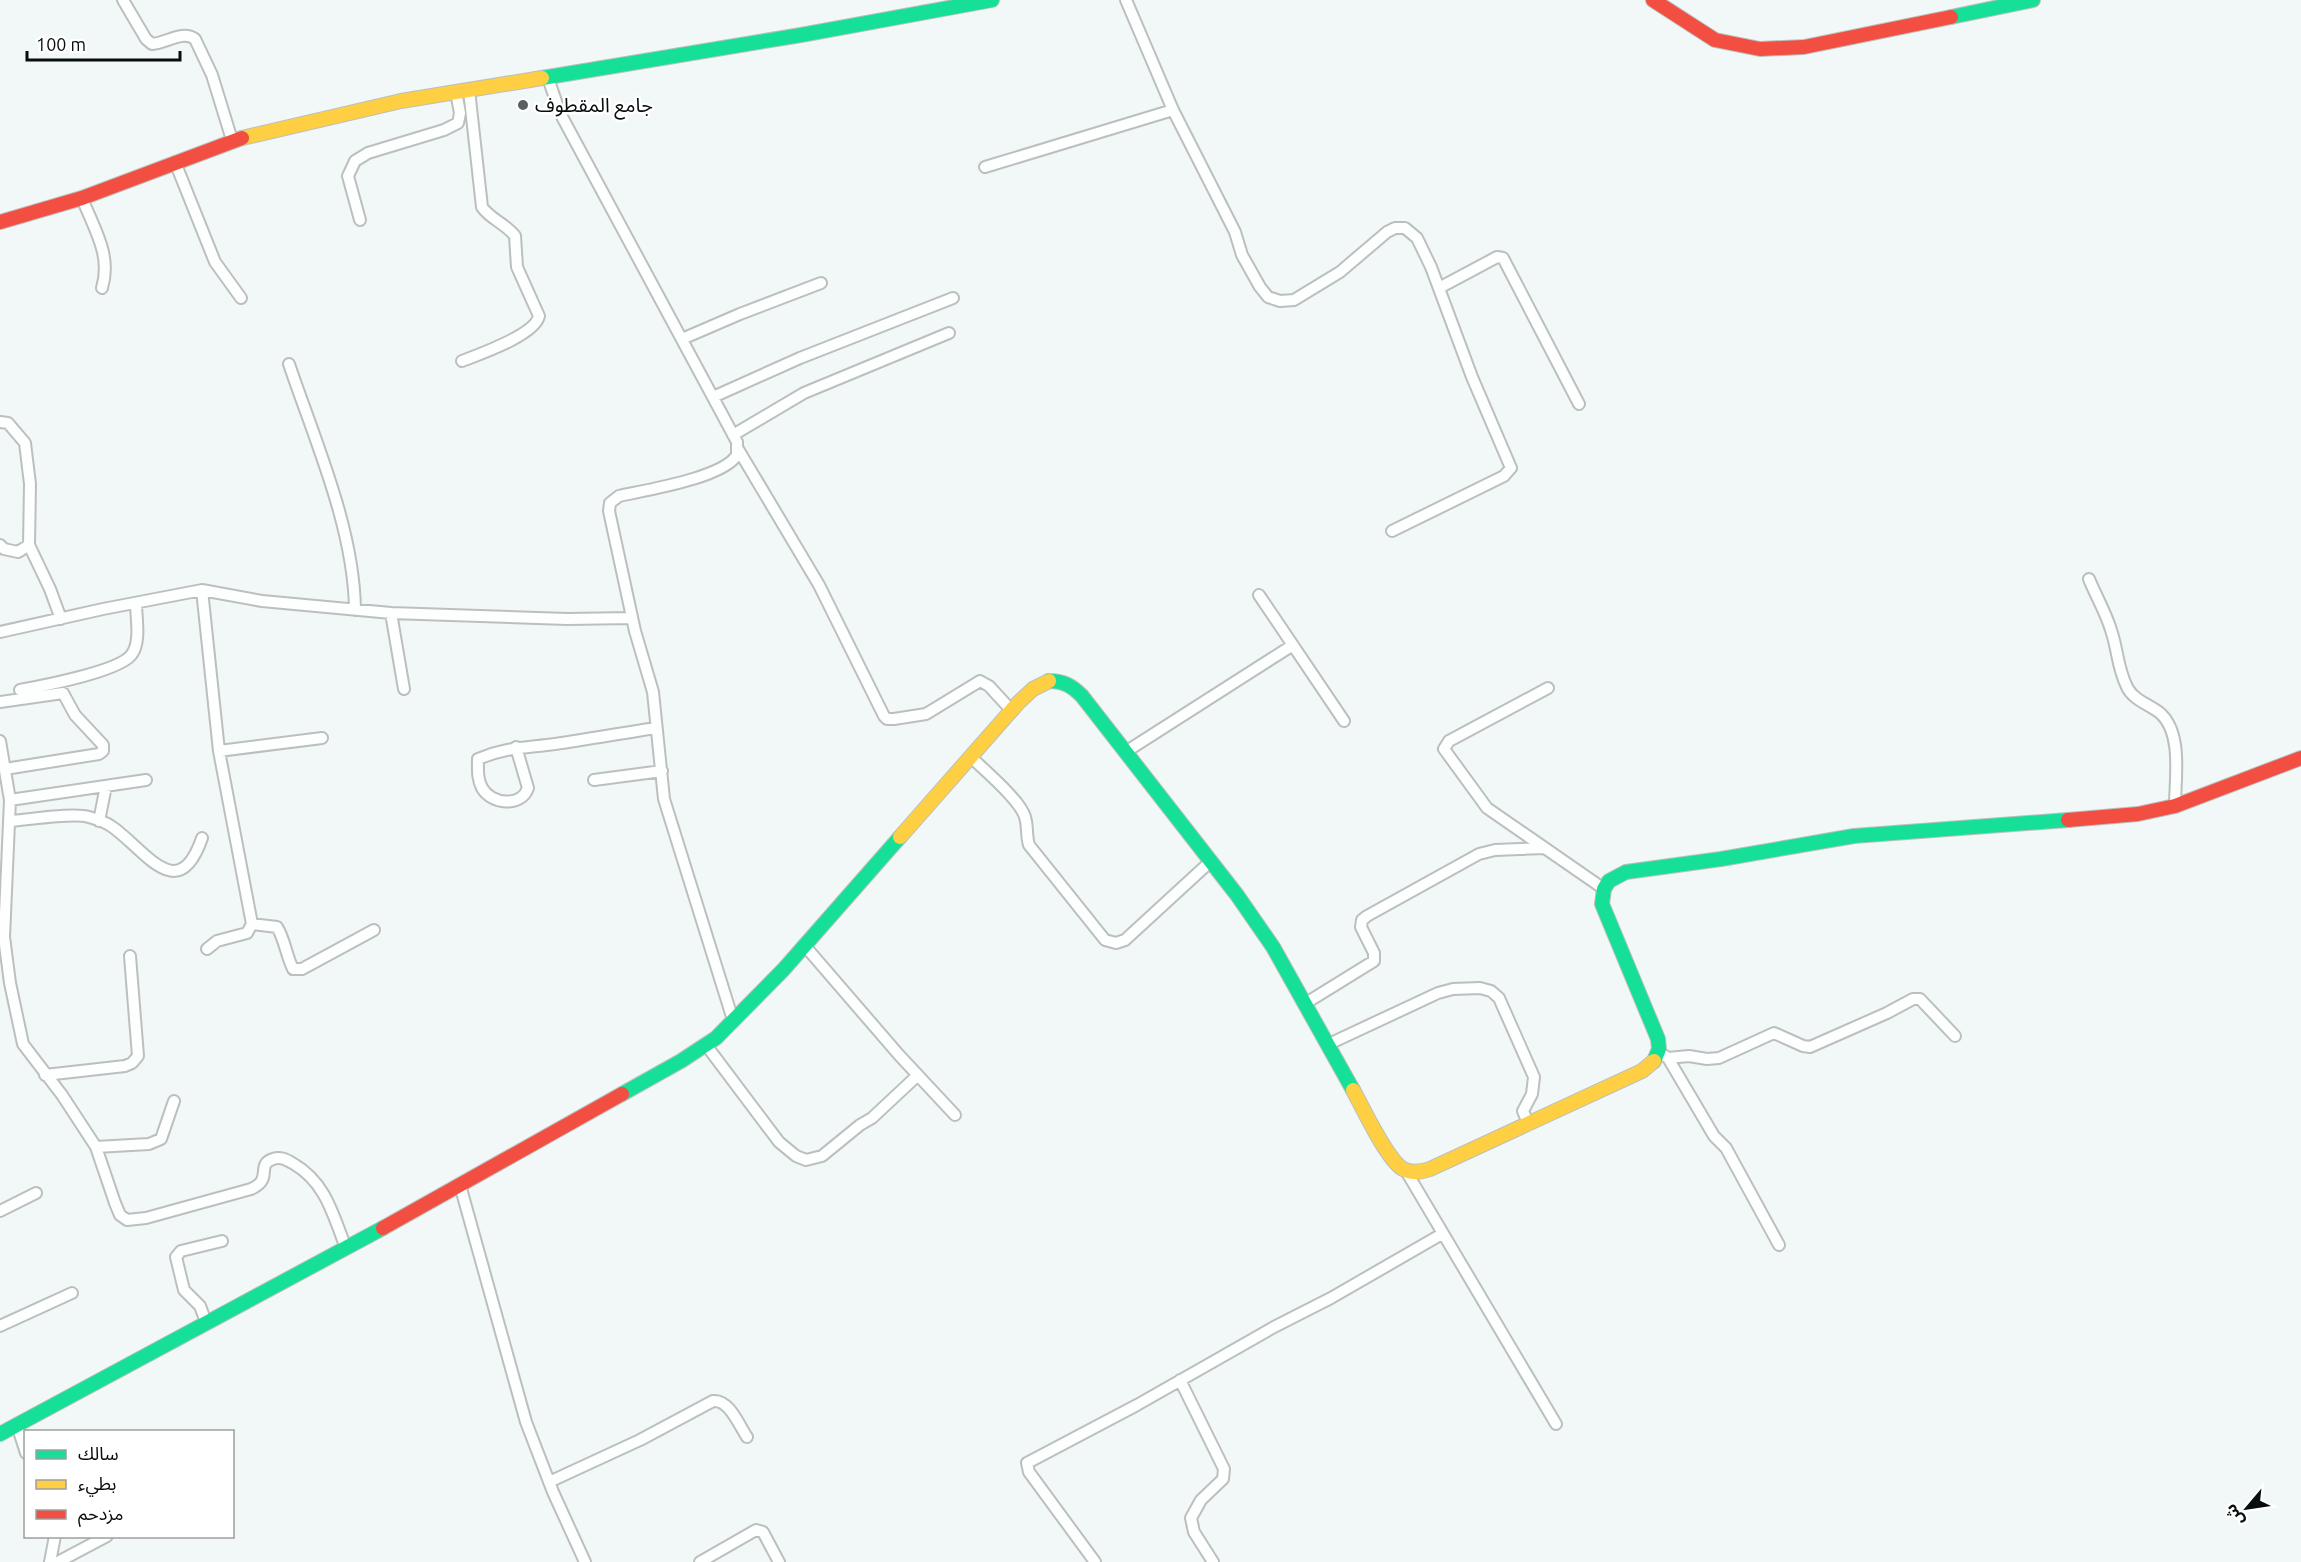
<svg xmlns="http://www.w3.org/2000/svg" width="2301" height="1562" font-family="Ubuntu,'Noto Sans Arabic',sans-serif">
<rect width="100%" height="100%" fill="#f1f8f7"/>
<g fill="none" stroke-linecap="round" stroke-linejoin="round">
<defs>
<path id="street" d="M123 0 146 39 152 44C167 43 182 30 195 39L212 75 232 140
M1126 0 1173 110 1235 232 1242 255 1260 287 1268 297 1280 301 1294 300 1340 272 1387 232 1395 228H1405L1417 238 1431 267 1472 377 1511 468 1504 476 1392 531
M548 78 560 113 737 442V455C723 478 646 490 619 496L610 503 609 511 635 631 653 692 664 799 733 1020
M175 162 215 262 241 298
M985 167 1173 110
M82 198C94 229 112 255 102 288
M360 220 348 176 355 161 368 153 444 130 458 123 460 113 456 92
M1439 288 1497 257 1503 258 1579 404
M682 339 740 314 821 283
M462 361C480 354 535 335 539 316L517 267 515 236C506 224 490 219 482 207L469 90
M289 364C315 441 354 528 355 610
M713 397 800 358 953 298
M0 422 8 423 25 443 30 484 29 545 18 552 4 549 0 545
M733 435 804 393 949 333
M738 449 819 585 884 716 887 719H894L926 714 980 681 989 686 1012 711
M29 545 50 589 61 619
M2089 579C2096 596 2106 613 2111 630 2118 650 2117 667 2127 687 2133 700 2150 705 2160 713 2183 733 2175 779 2175 806
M202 590 219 751 252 924 247 933 217 941 207 949
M1259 595 1344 721
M391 613 404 689
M0 632 103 609 202 590 262 601 391 613 567 619 632 618
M1548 688 1449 741 1444 749 1487 808 1604 889
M20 690C42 686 121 671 132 654 141 641 136 618 136 603
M0 702 63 693 75 715 103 745V751L99 754 5 769
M0 741 10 800 4 937 10 983 23 1044 62 1095 96 1147 115 1203 120 1215 127 1220 146 1218 251 1189C274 1179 255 1165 273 1159 281 1156 287 1160 294 1164 326 1183 333 1215 346 1248
M516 747 528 788C521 808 491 804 482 788 477 778 478 770 478 759 507 747 525 748 555 744 589 739 623 733 656 728
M219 751 322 738
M1127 751 1293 645
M971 757C985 771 1020 800 1025 817 1028 826 1026 836 1029 845L1105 940 1116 943 1125 940 1211 861
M594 780 662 771
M10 800 146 780
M10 821C28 820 74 812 89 817 96 819 105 822 111 826 144 848 178 908 202 838
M99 821 106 786
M252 924 277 927C285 940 286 955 293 969H302L374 930
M805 946 899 1055 955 1115
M1306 1003 1374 961V953L1361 927 1362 920 1367 916 1479 854 1495 850 1544 848
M1329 1044 1438 993 1453 989 1480 988 1491 991 1499 998 1534 1077 1532 1094 1523 1111 1528 1123
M706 1045 779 1142 796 1156 806 1160 822 1156 860 1125 872 1118 918 1075
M1659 1052 1668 1058 1689 1056 1707 1059 1719 1058 1774 1033 1803 1046 1810 1047 1887 1013 1913 999H1920L1955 1036
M1668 1058 1714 1136 1726 1148 1779 1245
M45 1075 125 1066 132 1063 138 1056 130 956
M96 1147 149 1144 161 1139 174 1101
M1406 1171 1556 1424
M460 1185 526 1422 553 1492 585 1562
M0 1211 36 1193
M206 1322 200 1306 184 1290 176 1257 181 1251 222 1241
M0 1326 72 1293
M1180 1380 1224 1469 1223 1479 1201 1500 1191 1518 1194 1532 1213 1562
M17 1425 26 1453
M549 1482 640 1440 713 1401C729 1399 739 1425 747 1437
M50 1562 55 1536
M58 1562 107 1536
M700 1562 756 1530 763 1532 779 1562
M1095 1562 1029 1472 1027 1463 1137 1405 1274 1327 1331 1298 1442 1234"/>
<path id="fast" d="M1951 17 2033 0
M542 78 801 35 992 0
M1049 681C1064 681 1072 686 1082 696L1237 895 1273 947 1353 1090
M1654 1061 1659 1049 1658 1039 1602 904 1604 889 1609 881 1626 872 1721 859 1854 836 2068 820
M622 1094 681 1061 716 1038 784 969 900 837
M0 1434 383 1228"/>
<path id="slow" d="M242 138 401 101 542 78
M900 837 1018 703 1033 689 1049 681
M1353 1090C1363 1108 1387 1160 1403 1169 1412 1174 1421 1172 1430 1169L1642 1071 1654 1061"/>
<path id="jam" d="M1653 0 1715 40 1760 49 1804 47 1951 17
M0 222 82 198 242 138
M2068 820 2138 814 2175 806 2301 758
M383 1228 622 1094"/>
</defs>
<use href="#street" stroke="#bbc0bf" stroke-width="14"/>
<use href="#fast" stroke="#bbc0bf" stroke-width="16"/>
<use href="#slow" stroke="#bbc0bf" stroke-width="16"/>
<use href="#jam" stroke="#bbc0bf" stroke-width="16"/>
<use href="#street" stroke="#fdfefe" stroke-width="10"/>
<use href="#fast" stroke="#16e098" stroke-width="14"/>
<use href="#slow" stroke="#ffcf43" stroke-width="14"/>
<use href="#jam" stroke="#f24e42" stroke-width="14"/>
</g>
<circle fill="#5a5f5f" stroke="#fff" stroke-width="2" cx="523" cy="105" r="6"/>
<g text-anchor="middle" stroke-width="5" stroke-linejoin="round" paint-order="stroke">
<g font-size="20" fill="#090d0d" stroke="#fff" text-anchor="start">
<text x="535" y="112">جامع المقطوف</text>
</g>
</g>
<rect x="24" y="1430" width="210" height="108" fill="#ffffff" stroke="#9d9e9e" stroke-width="1.5"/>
<rect x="36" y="1450" width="30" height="9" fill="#16e098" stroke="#9d9e9e" stroke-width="1.5"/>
<text x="78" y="1460" font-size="18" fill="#090d0d">سالك</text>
<rect x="36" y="1480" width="30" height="9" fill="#ffcf43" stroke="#9d9e9e" stroke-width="1.5"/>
<text x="78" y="1490" font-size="18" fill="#090d0d">بطيء</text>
<rect x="36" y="1510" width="30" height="9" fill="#f24e42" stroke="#9d9e9e" stroke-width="1.5"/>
<text x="78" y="1520" font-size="18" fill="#090d0d">مزدحم</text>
<g transform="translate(2247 1508) rotate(241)" stroke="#ffffff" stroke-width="4.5" paint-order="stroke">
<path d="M0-4.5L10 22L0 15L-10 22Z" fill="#090d0d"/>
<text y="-9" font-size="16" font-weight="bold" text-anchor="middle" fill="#090d0d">ش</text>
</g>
<path d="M27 51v9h153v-9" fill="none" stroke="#090d0d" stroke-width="3"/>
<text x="36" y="51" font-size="18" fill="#090d0d" stroke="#ffffff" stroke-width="4.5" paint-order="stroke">100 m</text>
</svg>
